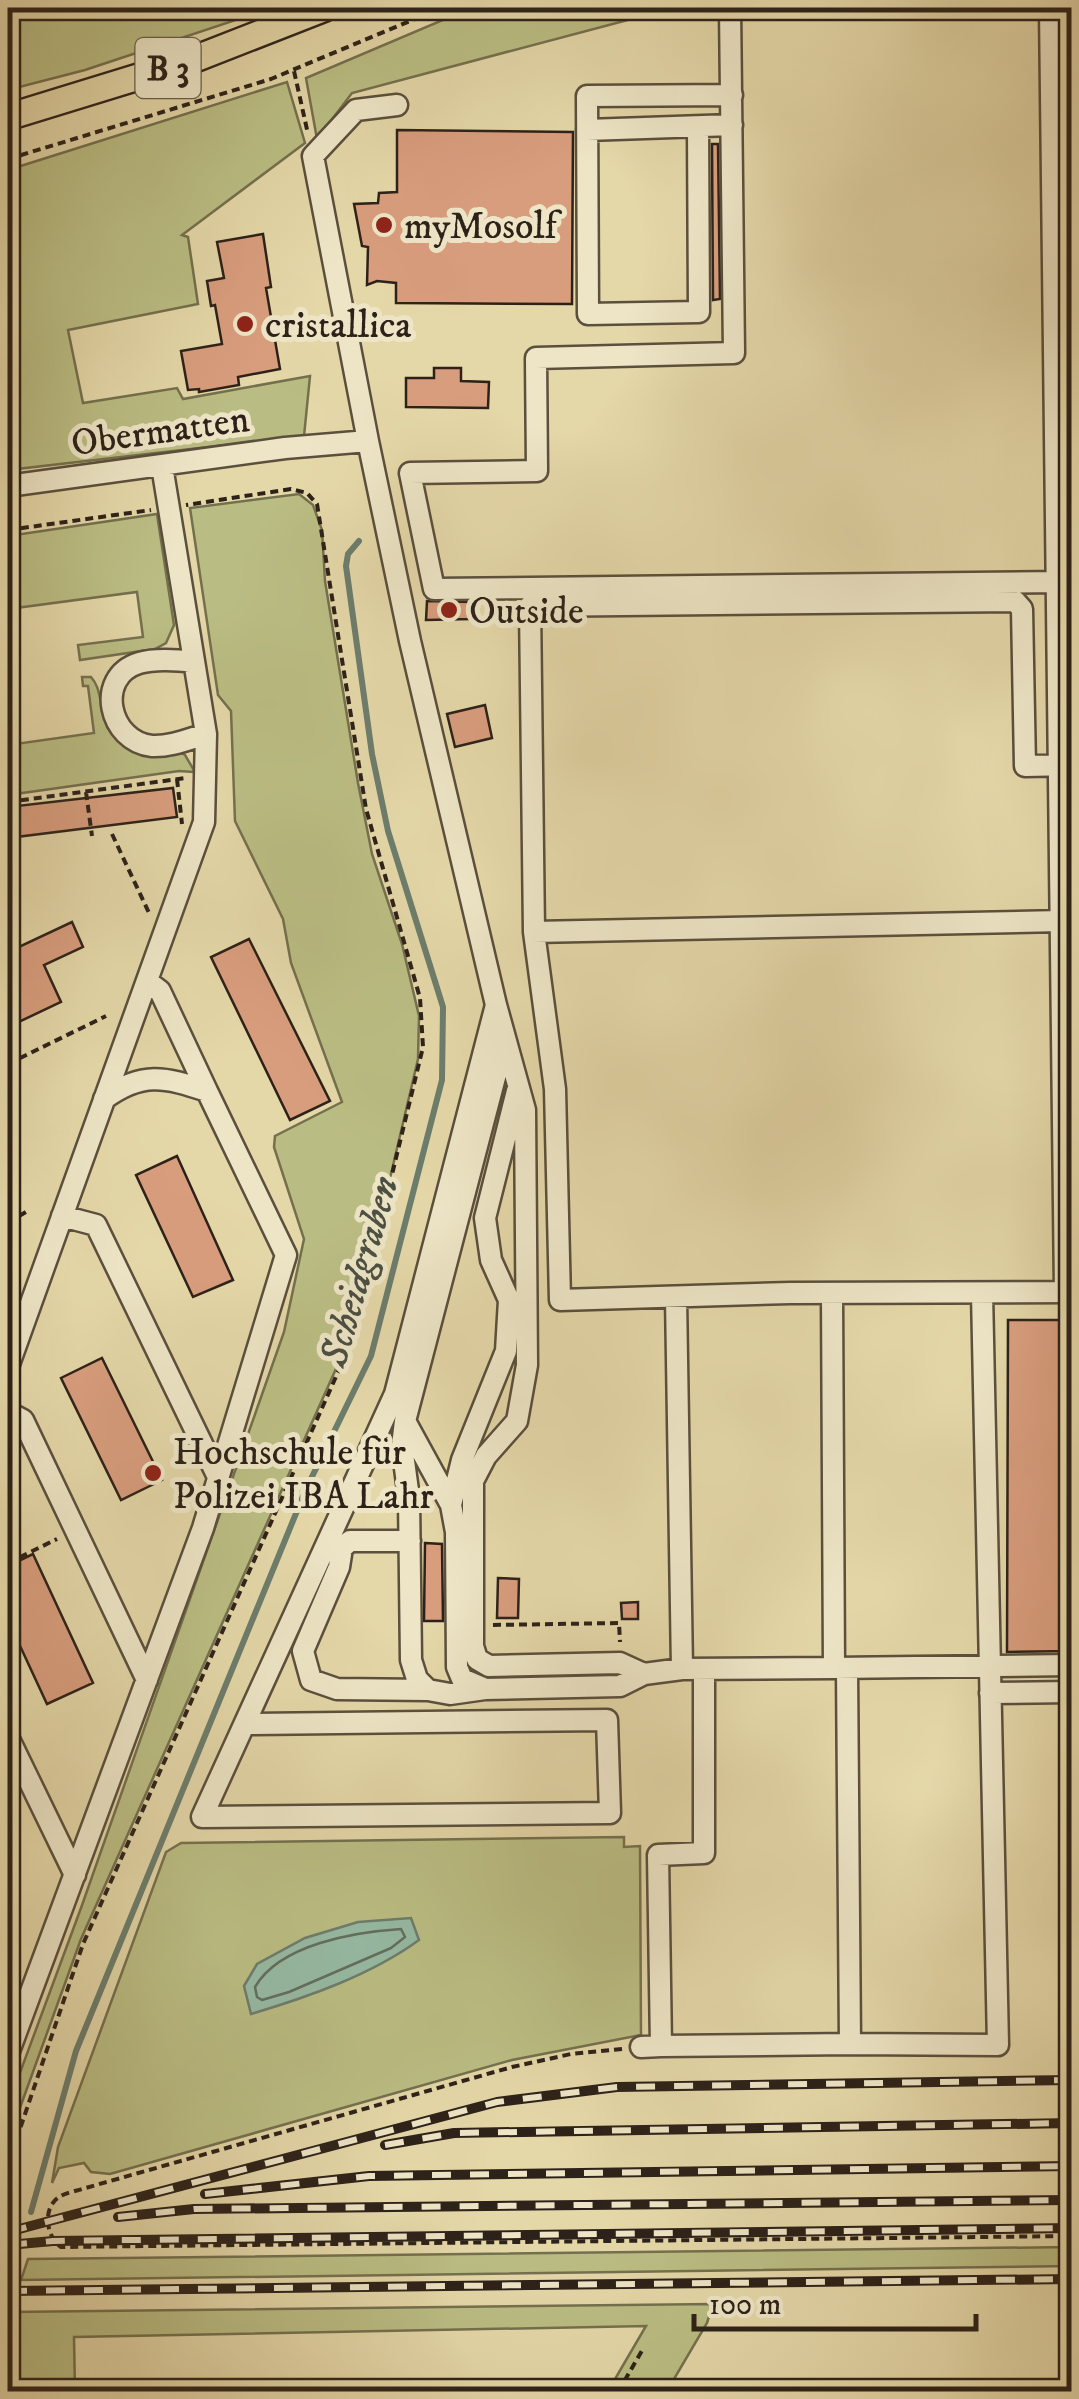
<svg xmlns="http://www.w3.org/2000/svg" width="1079" height="2399" font-family="'IM FELL DW Pica',serif">
<rect width="100%" height="100%" fill="#e4d7a8"/>
<filter id="stains"><feTurbulence type="fractalNoise" baseFrequency=".002" numOctaves="4"/><feColorMatrix values="0 0 0 0 .2 0 0 0 0 .09 0 0 0 0 .02 0 0 0 .5 -.17"/></filter>
<radialGradient id="worn" r=".72"><stop offset=".6" stop-color="#630" stop-opacity="0"/><stop offset="1" stop-color="#630" stop-opacity=".3"/></radialGradient>
<path fill="#babd83" stroke="#74704e" stroke-width="2.5" d="M8 8H272L85 70 8 90Z
M471 8H673L352 93 317 139 306 78Z
M287 82 305 143 182 235 188 237 198 304 68 330 83 403 177 388 183 399 310 376 304 436 8 470V170Z
M299 494 313 505 322 530 325 581 358 783 372 854 402 944 419 1016 418 1059 383 1208 339 1362 81 1939 8 2141V2105L81 1908 284 1332 304 1239 274 1147 275 1136 342 1102 291 963 283 919 235 821 231 711 218 695 190 508Z
M157 514 174 625 166 643 155 649 80 660 78 645 143 637 137 592 8 609V536Z
M82 677H91C99 686 99 695 102 707 111 750 140 745 177 751L185 755 195 772 179 771 8 795V745L94 733 88 686H83Z
M624 1837V1847L640 1846 641 2035 512 2060 110 2174 91 2172 84 2163 59 2168 52 2183 58 2147 166 1852 181 1843Z
M1071 2247V2266L21 2280 28 2259Z
M713 2304 707 2323 667 2391H608L646 2326 74 2337 75 2391H8V2312Z"/>
<path fill="#96baa4" stroke="#6c7d6c" stroke-width="2.5" d="M411 1918 419 1940C371 1975 308 1997 251 2014L244 1986 257 1964 305 1938 358 1922Z"/>
<g fill="none" stroke-linecap="round" stroke-linejoin="round">
<path stroke="#626e5e" stroke-width="2.5" d="M401 1929 405 1937 391 1948 289 1992 262 2000 257 1997 255 1987C280 1944 355 1932 401 1929Z"/>
<path stroke="#6c7d6c" stroke-width="6" d="M31 2212 76 2051 306 1489 371 1356 442 1080 443 1007 388 831 372 754 346 566 348 554 359 541
M14 2278 18 2255
M8 2391 10 2334"/>
</g>
<path fill="#d89d7d" stroke="#2d2219" stroke-width="2.5" d="M397 130 573 132 572 304 396 303V283L377 281 367 285 368 247 362 246 354 204 378 203 379 193 397 192Z
M712 144H718L720 299 713 300Z
M263 234 271 287 266 288 280 369 238 377 239 385 199 392V389L188 390 181 351 222 344 215 305 211 306 207 281 224 278 217 242Z
M434 368H461V381L489 382 488 408 406 407V378H434Z
M427 601 472 602 471 619 426 620Z
M485 705 492 738 455 747 447 714Z
M173 788 177 817 8 838V807Z
M72 922 83 947 44 965 61 1002 8 1027V952Z
M249 939 330 1101 290 1120 211 957Z
M177 1156 233 1280 193 1297 136 1175Z
M1008 1320H1072V1651L1007 1652Z
M102 1358 162 1480 121 1500 61 1378Z
M425 1543 442 1544 443 1621H424Z
M33 1554 93 1683 47 1704 8 1620V1566Z
M498 1578 519 1579 518 1618H497Z
M638 1602V1619H622L621 1603Z"/>
<g fill="none" stroke-linecap="round" stroke-linejoin="round">
<defs>
<path id="minor" d="M730 8 734 353 536 358 537 471 410 473 434 589 1058 582
M1050 8 1065 1292
M698 127 699 312 588 314 587 96 732 95
M587 130 732 125
M368 441 410 641 496 1005 525 1110 527 1365 517 1421 486 1456 473 1481V1646L477 1659 489 1666 620 1663 644 1674
M8 486 285 448 368 441 313 156 356 110 397 105
M194 662C178 660 156 658 139 663 94 677 109 742 152 746 170 747 189 739 206 734
M1072 765 1025 766 1022 609 1015 601 530 606 534 932 555 1089 560 1300 790 1293 1072 1292
M534 932 1061 921
M147 981 160 991 207 1091
M62 1216 96 1225 218 1477
M832 1295 834 1668 1072 1665
M676 1297 682 1669
M8 1367 204 822 206 734 162 466
M8 1412 23 1420 147 1680
M405 1421 402 1446 409 1498 411 1660 417 1679 428 1690 450 1694 485 1689 620 1686 644 1674 682 1669 834 1668
M451 1505 405 1421 505 1039
M410 1541H350L342 1548 339 1567 303 1651 311 1680 337 1689 428 1690
M847 1669 850 2044 998 2045 982 1293
M483 1688 462 1679 457 1667 456 1532 451 1505 462 1460 506 1351 509 1300 491 1260 485 1218 517 1091
M990 1693 1072 1692
M246 1724 607 1720 610 1813 202 1817 395 1394 496 1005
M8 1737 75 1875
M661 2046 850 2044
M641 2047 661 2046 658 1855 704 1853V1669
M8 2054 203 1528 286 1255 207 1091C165 1077 142 1071 104 1099"/>
<path id="major" d="M8 117 187 62 325 8"/>
</defs>
<use href="#minor" stroke="#5b4f3d" stroke-width="25"/>
<use href="#major" stroke="#2d2219" stroke-width="30"/>
<path stroke="#2d2219" stroke-width="4" stroke-dasharray="8 5" stroke-linecap="butt" d="M294 71 308 134
M8 159 271 79 441 8
M8 530 151 510
M177 779 182 824
M86 792 92 836
M8 802 186 778
M112 834 150 915
M8 1064 106 1016
M8 1223 29 1210
M8 1563 57 1539
M493 1625 619 1623 620 1642
M622 2049 571 2054 512 2067 82 2189C76 2191 65 2193 59 2197 42 2208 46 2237 61 2247L1072 2236
M8 2164 83 1944 351 1343 423 1047 420 998 366 809 317 504 307 493 291 489 186 505
M874 2381V2392
M618 2392 643 2349"/>
<use href="#minor" stroke="#ede5c6" stroke-width="20"/>
<use href="#major" stroke="#e4d7a8" stroke-width="25"/>
<defs>
<path id="rail" d="M385 2145 454 2133 1072 2123
M205 2194 369 2176 1072 2166
M118 2217 194 2209 1072 2200
M8 2232 497 2102 617 2087 1072 2080
M8 2245 53 2241 1072 2228
M8 2291 1072 2279"/>
</defs>
<use href="#rail" stroke="#2d2219" stroke-width="10"/>
<use href="#rail" stroke="#ede5c6" stroke-width="6" stroke-dasharray="19" stroke-linecap="butt"/>
</g>
<g fill="#8f2418" stroke="#ede5c6" stroke-width="4">
<circle cx="384" cy="225" r="10"/>
<circle cx="245" cy="324" r="10"/>
<circle cx="449" cy="610" r="10"/>
<circle cx="153" cy="1473" r="10"/>
</g>
<g text-anchor="middle" stroke-width="10" stroke-linejoin="round" paint-order="stroke">
<rect fill="#ede5c6" stroke="#675c4d" stroke-width="2.5" x="135.5" y="38" width="65" height="60" rx="8"/>
<g font-size="35" font-weight="bold" fill="#2d2219">
<text x="168" y="80">B 3</text>
</g>
<g font-size="38" fill="#2d2219" stroke="#ede5c6" text-anchor="start">
<text x="404" y="238">myMosolf</text>
<text x="265" y="337">cristallica</text>
<text x="469" y="623">Outside</text>
<text x="173" y="1464">Hochschule für<tspan x="173" dy="44">Polizei IBA Lahr</tspan></text>
</g>
<g font-size="38" fill="#2d2219" stroke="#ede5c6">
<text transform="translate(160 430) rotate(-8)" y="13">Obermatten</text>
</g>
<g font-size="40" font-style="italic" fill="#4c5043" stroke="#ede5c6">
<text transform="translate(358 1271) rotate(-74)" y="14">Scheidgraben</text>
</g>
</g>
<rect width="1079" height="2399" fill="none" stroke="#e4d7a8" stroke-width="40"/>
<rect x="10" y="10" width="1059" height="2379" fill="none" stroke="#2d2219" stroke-width="5"/>
<rect x="20" y="20" width="1039" height="2359" fill="none" stroke="#2d2219" stroke-width="2.5"/>
<path d="M694 2314v15h282v-15" fill="none" stroke="#2d2219" stroke-width="5"/>
<text x="709" y="2314" font-size="30" fill="#2d2219" stroke="#ede5c6" stroke-width="8" paint-order="stroke">100 m</text>
<rect width="100%" height="100%" filter="url(#stains)"/>
<rect width="100%" height="100%" fill="url(#worn)"/>
</svg>
